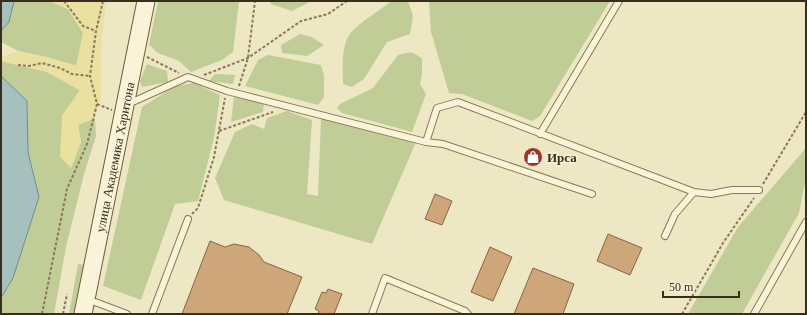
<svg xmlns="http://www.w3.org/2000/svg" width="807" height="315" font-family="Georgia,serif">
<rect width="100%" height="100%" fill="#eee7c4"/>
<path fill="#c0cd97" d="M14 1 52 2 68 9 83 33 77 66 47 57 18 51 1 42V31L9 22Z
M158 1H239L233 52 222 60 191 72 179 61 158 53 149 45Z
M269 1H312L292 11 271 4Z
M391 1H408L413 16 410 34 387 42 364 79 352 87 343 84C343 69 341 50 348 37 354 25 380 11 391 1Z
M429 1H610L540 116 532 121 462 94 449 93 431 32Z
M300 34 312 37 324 45 307 56 282 53 281 45Z
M411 52 422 58V74L420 84 426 94 412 132 342 113 337 108 340 104 373 88 398 55Z
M268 55 321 65 324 76V97L318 105 245 86 258 60Z
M1 61 47 72 80 90 62 116 71 168 81 142 78 125 95 118 96 136 84 174 66 247 54 314H1V298L13 278 39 197 28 152 27 101 1 76Z
M147 64 167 71 168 82 142 87 140 81Z
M215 74 235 75 233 84 209 81Z
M194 83 220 95 214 138 198 201 175 204 141 300 103 286 142 107 175 86Z
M234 97 264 103 263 112 231 122Z
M287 111 312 120 307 194 318 196 321 118 416 142 372 244 224 200 215 178 235 132 252 124 264 129 267 118Z
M806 148V177L799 213 742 314H688L738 227Z
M78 264 85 265 74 314H69Z"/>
<path fill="#eae0a0" d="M30 1H106L101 50V97L95 118 78 125 81 142 71 168 60 157 62 116 80 90 47 72 1 61V57L18 51 47 57 76 66 83 33 68 9 52 2Z"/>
<path fill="#a6c1bd" stroke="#6c908b" d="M1 1H14L9 22 1 31Z
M1 76 27 101 28 152 39 197 13 278 1 298Z"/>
<path fill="#cda679" stroke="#886640" d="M435 194 452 201 442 225 425 219Z
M608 234 642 248 630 275 597 261Z
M210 241 225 247 234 244 249 247 259 255 264 262 302 277 287 314H182Z
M490 247 512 257 493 301 471 292Z
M533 268 574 284 563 314H514Z
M328 289 342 294 334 314H318L319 311 315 309 322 292 326 293Z"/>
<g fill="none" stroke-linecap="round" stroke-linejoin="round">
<defs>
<path id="lane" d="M128 104 188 77 227 91 426 142 437 108 458 102 694 192 711 194 732 190H759
M540 134 619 1
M426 142 443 144 592 194
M665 236 675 214 694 192
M87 299 127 314
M152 314 188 219
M372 314 385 278 465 311 468 314
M754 314 806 222"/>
<g id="secondary">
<path id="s1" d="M83 314 146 1"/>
</g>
</defs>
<use href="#lane" stroke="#89795a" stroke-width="8"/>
<use href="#secondary" stroke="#6b5a3d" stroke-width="19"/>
<path stroke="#89795a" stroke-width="2" stroke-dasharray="3 2" stroke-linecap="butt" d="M64 1 83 26 96 31
M103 1 96 31 90 76 97 104 112 110
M147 57 179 73
M18 65 29 66 42 63 60 68 72 74 90 76
M204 75 248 58 301 21 328 14 347 1
M239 86 248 58 255 1
M219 131 273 112
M763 184 806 112
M192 214 198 208 214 157 225 98
M42 314 67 189 87 144 97 104
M63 314 67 294
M682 314 723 243 754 198"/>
<use href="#lane" stroke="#f9f3d7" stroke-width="6"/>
<use href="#secondary" stroke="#f9f3d7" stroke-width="17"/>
</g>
<defs>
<symbol id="shop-disc" viewBox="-11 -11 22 22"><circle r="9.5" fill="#983729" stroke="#f6f0d3"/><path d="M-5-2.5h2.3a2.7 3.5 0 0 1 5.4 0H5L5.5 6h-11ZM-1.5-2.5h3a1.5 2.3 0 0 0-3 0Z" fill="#fff"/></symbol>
</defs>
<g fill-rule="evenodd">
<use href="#shop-disc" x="522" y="146" width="22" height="22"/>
</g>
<g text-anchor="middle" stroke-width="3.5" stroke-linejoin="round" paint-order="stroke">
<g font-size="13" fill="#392e1e" stroke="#f6f0d3">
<text dy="5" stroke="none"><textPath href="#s1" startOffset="160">улица Академика Харитона</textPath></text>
</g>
<g font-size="13" font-weight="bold" fill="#392e1e" stroke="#f6f0d3" text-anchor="start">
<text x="547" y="162">Ирса</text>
</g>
</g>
<rect width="807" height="315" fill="none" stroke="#392e1e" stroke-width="4"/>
<path d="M663 291v6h76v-6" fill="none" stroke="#392e1e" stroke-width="2"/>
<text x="669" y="291" font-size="12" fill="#392e1e" stroke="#f6f0d3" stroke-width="3" paint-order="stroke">50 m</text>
</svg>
